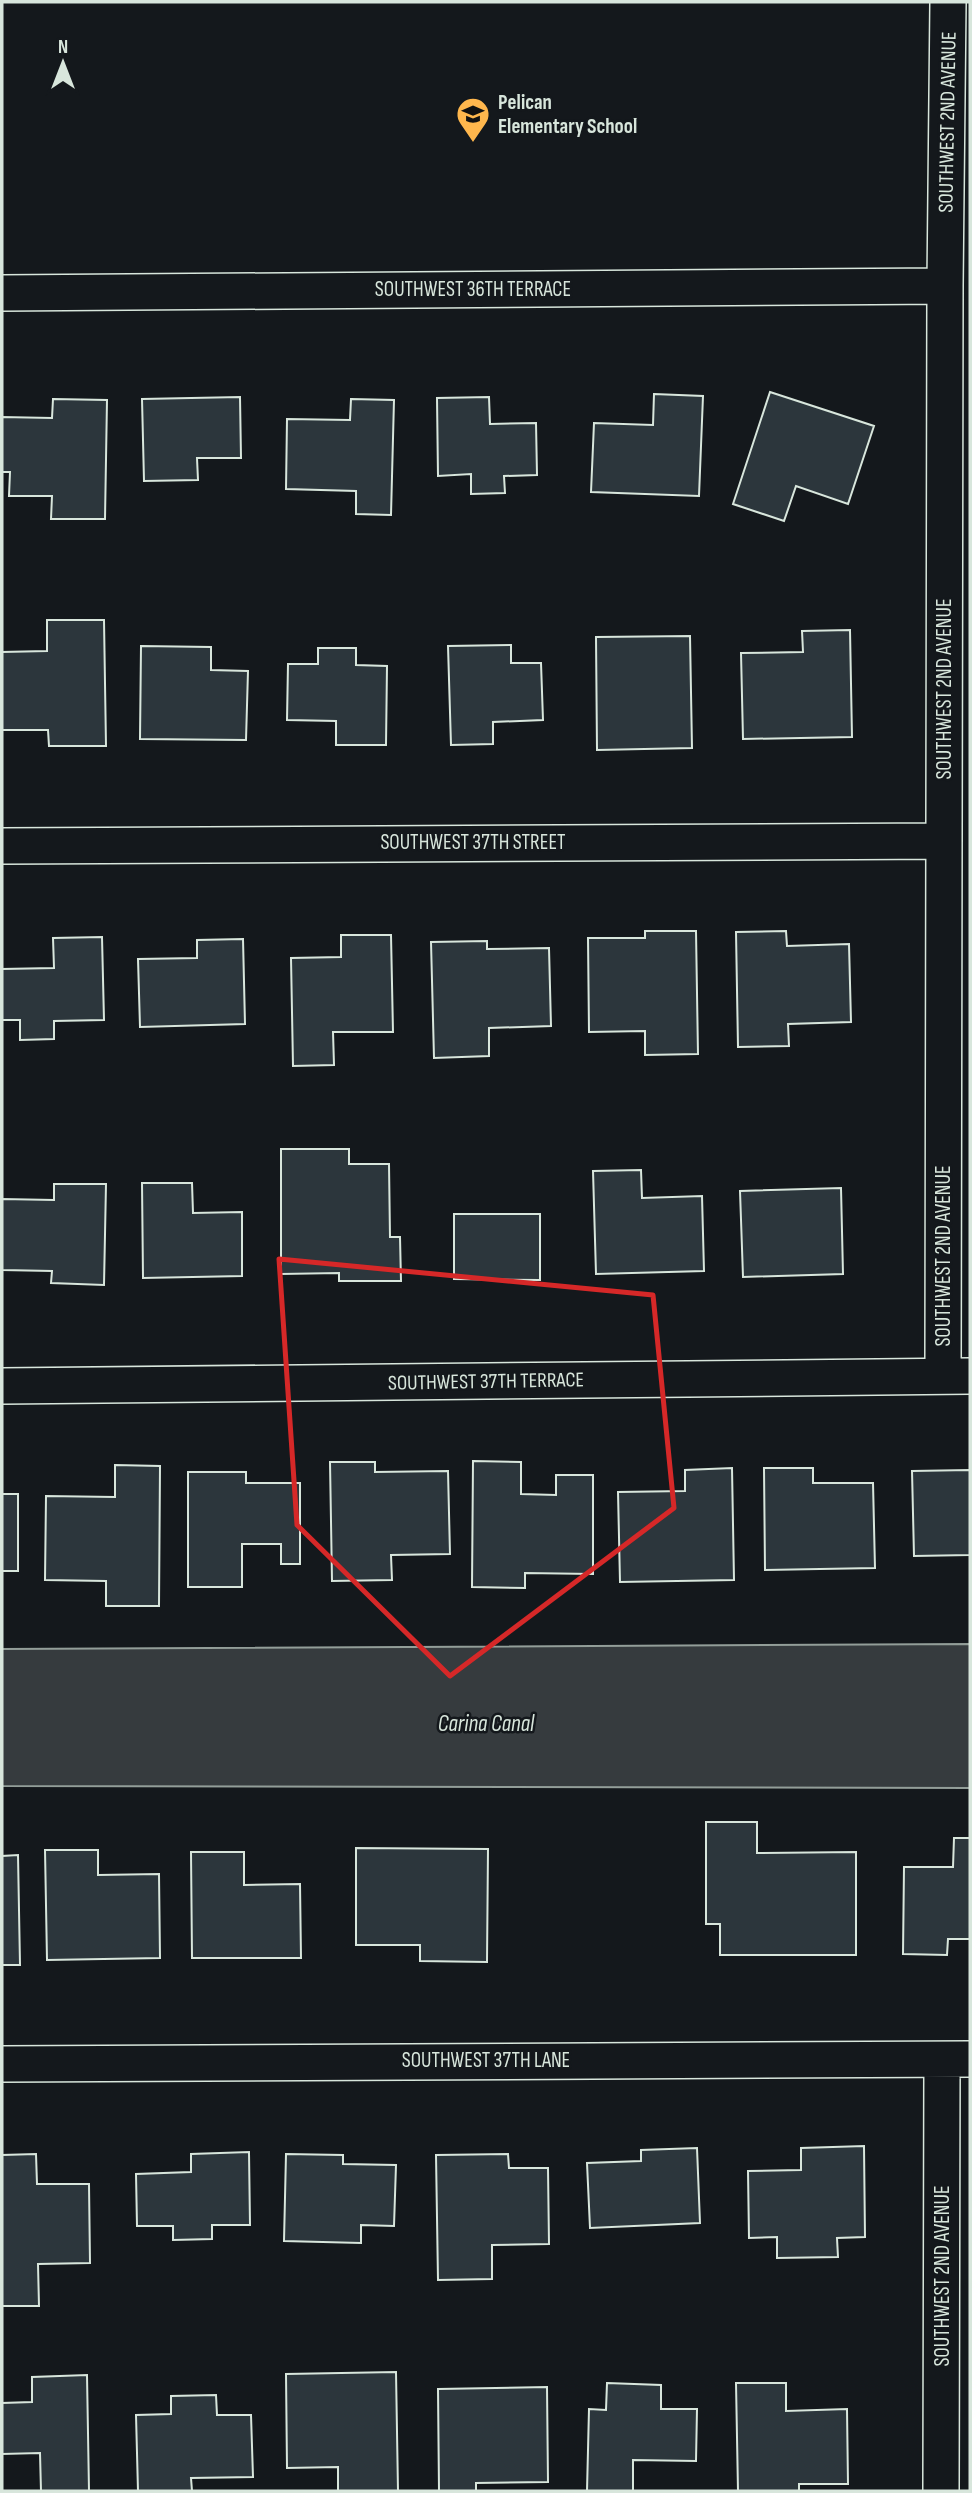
<svg xmlns="http://www.w3.org/2000/svg" width="972" height="2493" font-family="'Sofia Sans Condensed',sans-serif">
<rect width="100%" height="100%" fill="#14181c"/>
<path fill="#363b3e" stroke="#939e99" stroke-width="2" d="M970 1644V1788L2 1786V1649Z"/>
<path fill="#2c363c" stroke="#d8e6dc" stroke-width="2" d="M770 392 874 426 848 504 796 486 784 521 733 504Z
M654 394 703 396 699 496 591 492 594 423 653 425Z
M240 397 241 458H197L198 480 144 481 142 399Z
M489 397 490 424 536 423 537 475 504 476 505 493 471 494V474L438 476 437 398Z
M53 399 107 400 105 519H51L52 496H9L10 472H2V417L52 418Z
M351 399 394 400 391 515 356 514V491L286 489 287 419 350 420Z
M47 620H104L106 746H49L48 730H2V652L47 651Z
M850 630 852 737 743 739 741 653 803 652 802 631Z
M690 636 692 748 597 750 596 637Z
M511 645V663H541L543 720 493 722V744L451 745 448 646Z
M141 646 211 647V670L248 671 246 740 140 739Z
M318 648H356V665L387 666 386 745H336V721L287 720 288 664H318Z
M645 931H696L698 1054 645 1055V1031L589 1032 588 938H645Z
M786 931 787 946 849 944 851 1022 788 1024 789 1046 738 1047 736 932Z
M341 935H391L393 1032H333L334 1065 293 1066 291 958 341 957Z
M102 937 104 1020 54 1021V1039L20 1040V1020H2V969L54 968 53 938Z
M243 939 245 1024 140 1027 138 959 197 958V940Z
M487 941V949L549 948 551 1026 489 1028V1056L434 1058 431 942Z
M281 1149H349V1164H389L390 1237H400L401 1281H339V1273L281 1274Z
M641 1170 642 1198 702 1196 704 1271 596 1274 593 1171Z
M142 1183H192L193 1213 242 1212V1276L143 1278Z
M54 1184H106L104 1285 51 1283 52 1271 2 1270V1199L54 1200Z
M841 1188 843 1274 743 1277 740 1191Z
M454 1214H540V1280L454 1279Z
M473 1461 521 1462V1494L556 1495V1475H593V1574L525 1573V1588L472 1587Z
M330 1462H375V1472L448 1471 450 1554 391 1555 392 1580 332 1581Z
M115 1465 160 1466 159 1606H106V1581L45 1580 46 1496 115 1497Z
M732 1468 734 1580 620 1582 618 1492 685 1491V1470Z
M764 1468H813V1483H873L875 1568 765 1570Z
M970 1470V1555L914 1556 912 1471Z
M188 1472H246V1483H300V1564H281V1544H242V1587H188Z
M2 1494H18V1571H2Z
M706 1822H757V1853L856 1852V1955H720V1924H706Z
M954 1838H970V1939H948L947 1955 903 1954 904 1867H953Z
M356 1848 488 1849 487 1962 420 1961V1945H356Z
M45 1850H98V1875L159 1874 160 1958 47 1960Z
M191 1852H244V1885L300 1884 301 1958H192Z
M18 1855 20 1965H2V1856Z
M864 2146 865 2237 837 2238 838 2257 777 2258V2237L749 2238 748 2171 801 2170V2148Z
M697 2148 700 2223 590 2228 587 2163 641 2161V2150Z
M249 2152 250 2225H212V2239L173 2240V2226H137L136 2174 191 2172V2154Z
M36 2154 37 2184H89L90 2263 38 2264 39 2306H2V2155Z
M286 2154 343 2155V2164L396 2165 394 2226 361 2225V2243L284 2241Z
M508 2154 509 2168H548L549 2244 492 2245V2279L438 2280 436 2155Z
M396 2372 398 2491H338V2467L287 2468 286 2374Z
M87 2375 89 2491H41L40 2453 2 2454V2403L32 2402V2377Z
M607 2383 661 2385V2409H697L696 2461 633 2460V2491H587L589 2409 606 2410Z
M736 2383H786V2411L847 2409 848 2484H799V2491H738Z
M547 2387 548 2482 476 2483V2491H439L438 2389Z
M216 2395 217 2415H251L253 2477 191 2478 192 2491H138L136 2415 171 2414V2396Z"/>
<g fill="none" stroke-linecap="round" stroke-linejoin="round">
<defs>
<path id="street" d="M2 293 945 286
M2 846 944 841
M943 1376 945 286 948 2
M2 1386 970 1376
M2 2064 970 2059
M941 2491 942 2060"/>
</defs>
<use href="#street" stroke="#d8e6dc" stroke-width="38"/>
<use href="#street" stroke="#14181c" stroke-width="35"/>
</g>
<path fill="none" stroke="#d62828" stroke-width="5" stroke-linejoin="round" d="M279 1259 653 1295 674 1508 450 1676 297 1525Z"/>
<defs>
<symbol id="school-pin" viewBox="-11 -11 22 30"><path d="M0 17L-7.5 6A9.5 9.5 0 1 1 7.5 6Z" fill="#ffb74d" stroke="#14181c"/><path d="M0-5L7-2L0 1L-7-2ZM-4 1L0 2.5L4 1V4Q0 6-4 4Z" fill="#111"/></symbol>
</defs>
<g fill-rule="evenodd">
<use href="#school-pin" x="454" y="95" width="38" height="52"/>
</g>
<g text-anchor="middle" stroke-width="5" stroke-linejoin="round" paint-order="stroke">
<g font-size="21" font-weight="bold" fill="#d8e6dc" stroke="#14181c" text-anchor="start">
<text x="498" y="109">Pelican<tspan x="498" dy="24">Elementary School</tspan></text>
</g>
<g font-size="21" fill="#d8e6dc" stroke="#14181c">
<text transform="translate(947 122) rotate(-89)" y="7">SOUTHWEST 2ND AVENUE</text>
<text x="473" y="296">SOUTHWEST 36TH TERRACE</text>
<text transform="translate(944 689) rotate(-90)" y="7">SOUTHWEST 2ND AVENUE</text>
<text x="473" y="849">SOUTHWEST 37TH STREET</text>
<text transform="translate(943 1256) rotate(-90)" y="7">SOUTHWEST 2ND AVENUE</text>
<text transform="translate(486 1381) rotate(-1)" y="7">SOUTHWEST 37TH TERRACE</text>
<text x="486" y="2067">SOUTHWEST 37TH LANE</text>
<text transform="translate(942 2276) rotate(-90)" y="7">SOUTHWEST 2ND AVENUE</text>
</g>
<g font-size="23" font-style="italic" fill="#d8e6dc" stroke="#14181c">
<text x="486" y="1731">Carina Canal</text>
</g>
</g>
<rect width="972" height="2493" fill="none" stroke="#d8e6dc" stroke-width="7"/>
<g transform="translate(63 63)" stroke="#14181c" stroke-width="5" paint-order="stroke">
<path d="M0-5L12 26L0 18L-12 26Z" fill="#d8e6dc"/>
<text y="-10" font-size="19" font-weight="bold" text-anchor="middle" fill="#d8e6dc">N</text>
</g>
</svg>
